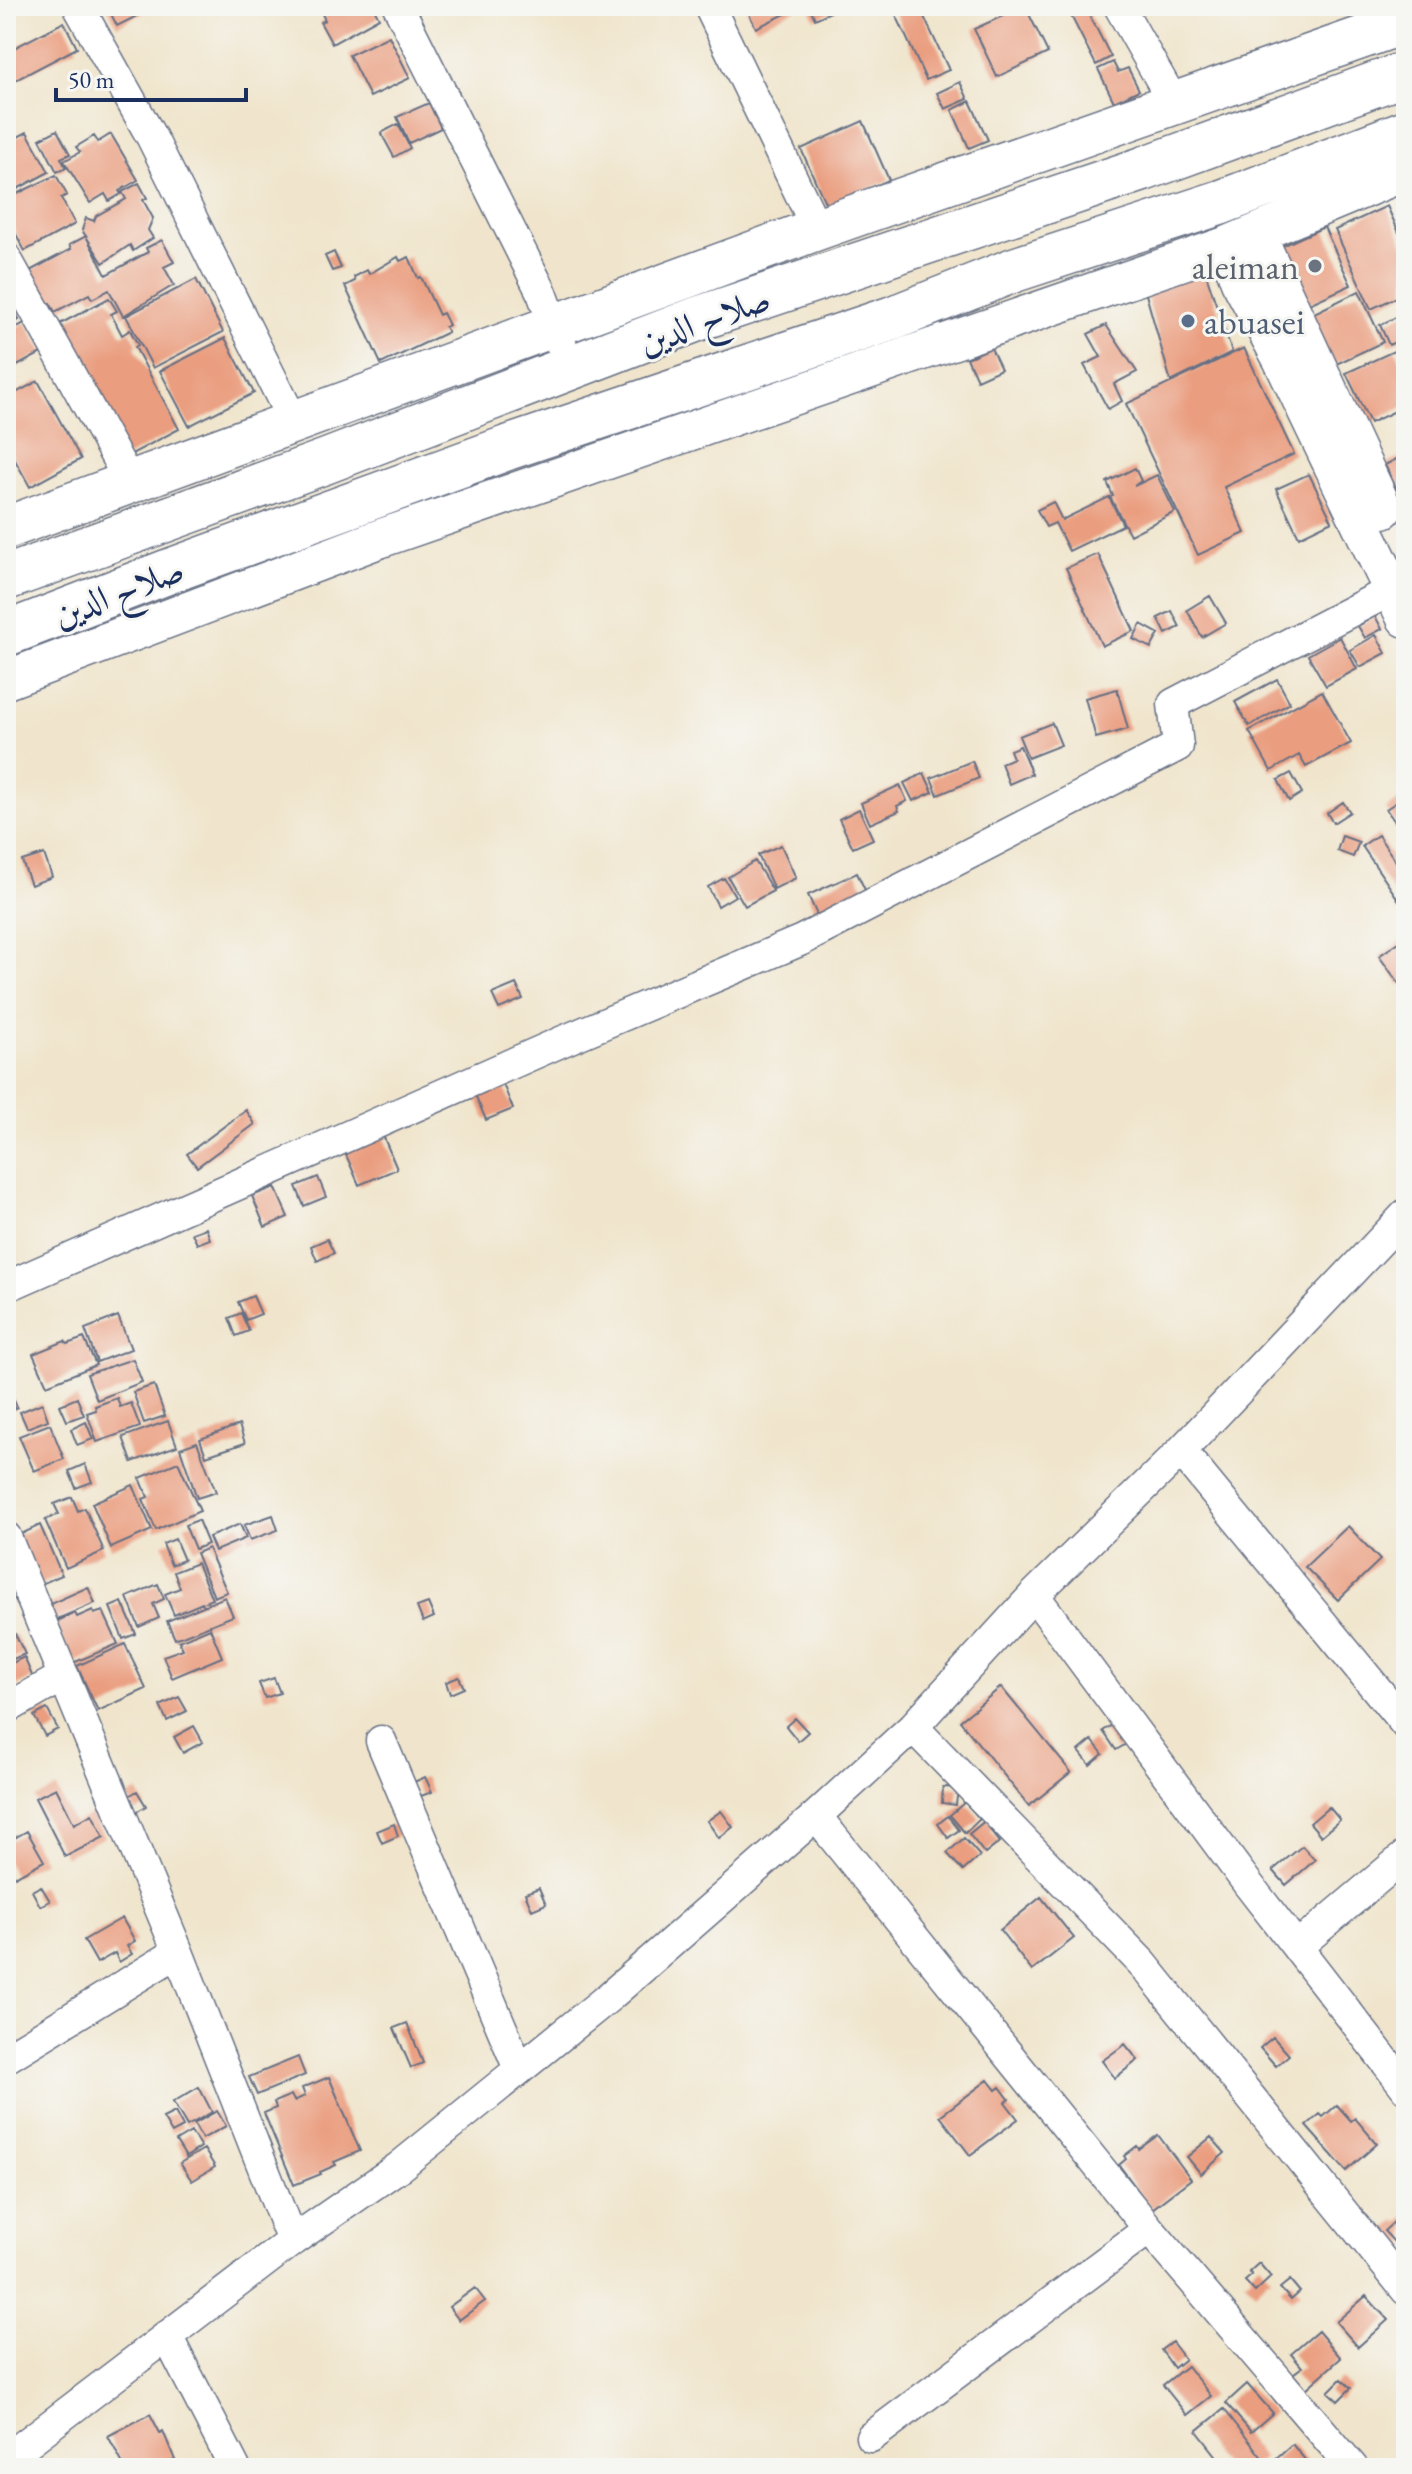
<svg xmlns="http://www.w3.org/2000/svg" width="1412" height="2474" font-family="'EB Garamond',Amiri,serif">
<rect width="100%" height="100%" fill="#f6f6f2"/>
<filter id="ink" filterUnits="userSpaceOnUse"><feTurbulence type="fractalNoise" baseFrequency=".0125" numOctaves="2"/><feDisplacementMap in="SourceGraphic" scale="16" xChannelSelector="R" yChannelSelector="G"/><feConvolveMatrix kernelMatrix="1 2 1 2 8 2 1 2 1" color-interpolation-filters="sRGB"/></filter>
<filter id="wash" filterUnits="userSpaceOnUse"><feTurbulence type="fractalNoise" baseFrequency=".006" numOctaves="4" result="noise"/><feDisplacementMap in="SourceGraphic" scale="32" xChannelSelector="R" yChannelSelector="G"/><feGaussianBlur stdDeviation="1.8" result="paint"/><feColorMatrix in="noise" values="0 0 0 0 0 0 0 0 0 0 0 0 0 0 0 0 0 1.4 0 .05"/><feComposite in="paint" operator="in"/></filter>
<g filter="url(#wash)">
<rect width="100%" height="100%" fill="#f0e5cc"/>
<g id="blocks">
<path fill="#ea9d7f" d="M107 6H147L149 10 117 26Z
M318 6H373L379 18 332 44 320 22 325 20Z
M755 6H802L756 28 747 10Z
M809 6H844L815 19Z
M892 6H919L949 70 926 80Z
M1025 6 1048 53 997 77 974 29Z
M1066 6H1085L1111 57 1096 65Z
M64 22 77 48 14 81 6 65V52Z
M389 36 410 78 370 97 349 55Z
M1113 62 1118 72 1128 68 1139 90 1114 102 1098 69Z
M960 82 968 99 945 109 937 93Z
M970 101 988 140 969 148 952 110Z
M429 103 441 128 409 143 397 117Z
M863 121 889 180 827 207 801 149Z
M398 124 410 148 394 157 381 133Z
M57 130 70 154 61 158 66 168 57 172 40 139Z
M27 132 49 172 6 195V143Z
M111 134 138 180 119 191 121 194 109 201 105 194 90 203 64 161 80 152 76 147 94 136 98 142Z
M56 175 67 195 61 198 75 224 25 251 6 216V199Z
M139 183 147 198 143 200 153 218 148 230 153 238 133 251 130 245 103 263 82 230 86 218 94 221 96 216 126 199 122 192Z
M1387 206 1406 248V293L1371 309 1335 230Z
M1324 227 1351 285 1307 305 1280 247Z
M86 236 106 275 148 252 146 248 162 240 174 262 164 267 174 285 123 316 109 290 92 299 89 294 55 312 50 303 43 306 26 273 71 249 69 245Z
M334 252 341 268 332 271 325 256Z
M398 257 400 261 409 257 418 278 421 277 439 315 443 313 449 325 445 327 448 332 381 364 345 286 355 281 354 277 367 270 369 274Z
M1205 271 1232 352 1171 382 1145 291Z
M196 279 223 332 153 368 126 316Z
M1359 291 1383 342 1328 368 1304 318Z
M109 298 117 311 111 314 122 335 130 330 138 345 135 347 179 429 126 457 56 326Z
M13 306 19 320 6 327V310Z
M1406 312V337L1389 345 1380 325Z
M26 322 43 352 6 372V333Z
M1106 325 1137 372 1114 384 1122 401 1108 409 1084 365 1101 357 1088 334Z
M225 338 254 393 189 426 160 371Z
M991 348 1001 369 977 380 967 358Z
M1244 348 1294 454 1224 487 1245 533 1198 555 1126 404Z
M1396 350 1406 372V406L1370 423 1346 373Z
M38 381 81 459 30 487 6 444V398Z
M1406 454V498L1402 500 1385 465Z
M1135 468 1141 481 1134 486 1157 475 1175 512 1130 535 1110 497 1113 496 1107 482Z
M1309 474 1332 521 1299 537 1276 489Z
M1109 497 1123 525 1069 551 1055 523 1046 527 1037 510 1053 502 1062 520Z
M1098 554 1134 631 1102 646 1066 568Z
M1210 596 1226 623 1202 637 1187 610Z
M1172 611 1180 627 1166 634 1158 618Z
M1375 616 1382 629 1365 638 1358 626Z
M1141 624 1159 634 1151 648 1133 639Z
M1376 635 1386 653 1360 667 1350 650Z
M1340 637 1357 669 1326 686 1308 655Z
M1277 679 1290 703 1249 726 1235 702Z
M1117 689 1128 729 1096 738 1085 698Z
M1322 691 1351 743 1306 767 1299 755 1271 771 1249 731Z
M1052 723 1061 745 1028 758 1019 736Z
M1020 746 1032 774 1009 784 1001 763 1013 758 1010 750Z
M972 761 979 778 938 795 931 778Z
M924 773 933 792 913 801 904 783Z
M1291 773 1302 793 1289 801 1278 780Z
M900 785 907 801 897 806 899 811 870 824 861 803Z
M1406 796V838L1386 809Z
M1343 802 1350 812 1333 823 1327 813Z
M859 809 873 839 853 848 839 819Z
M1378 835 1406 877V911L1362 846Z
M1342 836 1359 842 1353 857 1337 851Z
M781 845 796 878 774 889 758 855Z
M44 854 52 877 31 885 22 861Z
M755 861 773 891 745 906 728 877Z
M857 873 866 892 817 915 808 895Z
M724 878 735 896 718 906 708 887Z
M1402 940 1406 946V980L1400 985 1379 956Z
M516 984 523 999 499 1009 492 994Z
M501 1079 513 1109 486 1120 473 1090Z
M246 1110 255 1124 197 1167 187 1154Z
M382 1133 397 1169 359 1185 343 1148Z
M318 1177 326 1197 304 1206 296 1186Z
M275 1187 288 1217 265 1227 252 1196Z
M206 1228 210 1239 197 1244 192 1233Z
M327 1239 334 1253 317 1261 311 1246Z
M253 1296 261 1314 246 1320 238 1302Z
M241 1313 249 1331 236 1336 229 1318Z
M118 1316 131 1349 97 1362 85 1329Z
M84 1338 96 1365 47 1385 33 1354 65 1341 67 1344Z
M133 1359 142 1382 97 1400 87 1374Z
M6 1384 17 1407 6 1413Z
M154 1385 165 1416 144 1423 133 1392Z
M77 1398 84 1415 67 1421 60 1405Z
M117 1398 120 1407 131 1403 140 1427 97 1442 87 1413 96 1410 95 1406Z
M42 1403 48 1420 27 1428 20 1412Z
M168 1421 177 1446 132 1462 123 1437Z
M86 1422 93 1439 77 1445 71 1429Z
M50 1424 64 1459 34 1471 19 1436Z
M239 1425 245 1443 206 1456 200 1439Z
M197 1442 216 1492 197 1498 180 1448Z
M178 1462 200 1511 156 1530 143 1499 148 1497 140 1478Z
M85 1464 92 1482 76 1488 69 1471Z
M133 1485 152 1530 111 1548 92 1503Z
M72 1497 78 1511 85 1508 104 1551 66 1568 45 1520 59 1514 54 1504Z
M273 1515 278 1530 250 1540 244 1525Z
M198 1520 208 1544 195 1549 185 1525Z
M240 1524 246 1538 215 1551 209 1537Z
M40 1525 62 1575 39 1585 17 1536Z
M1348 1526 1380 1560 1338 1600 1305 1567Z
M175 1539 184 1560 171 1565 163 1544Z
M208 1548 227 1592 214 1597 196 1553Z
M197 1563 212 1599 174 1615 165 1594 180 1588 174 1572Z
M158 1584 164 1599 153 1604 159 1618 139 1627 127 1597Z
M88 1587 95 1603 53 1621 46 1606Z
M225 1597 233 1616 175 1639 167 1621Z
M122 1602 136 1634 123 1639 110 1607Z
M428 1603 434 1617 423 1622 417 1607Z
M93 1610 94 1614 103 1611 118 1644 73 1663 55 1622 75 1613 77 1617Z
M210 1628 222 1657 172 1678 163 1656 183 1649 179 1641Z
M15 1634 25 1654 6 1662V1638Z
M125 1644 146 1689 98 1711 77 1666Z
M24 1657 33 1678 6 1691V1666Z
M459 1677 464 1688 450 1694 446 1682Z
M274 1678 280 1693 265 1698 259 1683Z
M1001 1687 1071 1772 1029 1806 960 1721Z
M179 1697 187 1711 167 1721 160 1706Z
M47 1709 58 1729 45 1736 34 1716Z
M795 1718 808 1732 798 1741 786 1726Z
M1115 1723 1128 1743 1116 1750 1103 1731Z
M194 1726 203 1742 183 1753 174 1737Z
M1092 1740 1103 1754 1090 1765 1079 1751Z
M425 1777 432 1792 421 1796 414 1782Z
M943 1787 958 1788 956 1805 942 1803Z
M56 1788 74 1824 92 1814 104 1837 65 1857 35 1798Z
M137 1791 146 1806 136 1812 127 1797Z
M965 1802 980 1819 965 1833 950 1815Z
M1329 1807 1340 1820 1321 1836 1310 1823Z
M721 1811 733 1827 719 1838 707 1821Z
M948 1816 959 1830 948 1838 938 1824Z
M987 1819 994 1827 990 1830 1000 1842 985 1854 969 1834Z
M394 1824 398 1836 382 1843 377 1831Z
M27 1831 44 1861 15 1877 6 1860V1843Z
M964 1838 980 1856 963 1871 947 1853Z
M1302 1846 1315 1860 1286 1885 1273 1870Z
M41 1886 50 1901 40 1906 32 1891Z
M539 1888 546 1904 532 1910 525 1893Z
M1041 1897 1074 1938 1032 1971 1000 1930Z
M122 1918 135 1941 127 1946 132 1954 119 1962 115 1953 97 1963 84 1940Z
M407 2023 423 2063 411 2068 394 2028Z
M1273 2037 1289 2055 1276 2066 1260 2048Z
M1125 2044 1138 2060 1115 2078 1102 2061Z
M298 2057 305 2075 257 2095 249 2077Z
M329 2077 360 2151 334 2162 336 2165 320 2172 321 2174 294 2185 264 2113 276 2108 274 2102 291 2095 294 2101 305 2096 302 2088Z
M988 2080 996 2090 1000 2087 1009 2099 1005 2102 1018 2119 970 2155 940 2116Z
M199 2087 212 2112 187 2126 173 2102Z
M1337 2105 1351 2121 1355 2118 1377 2144 1346 2171 1306 2126 1320 2114 1323 2117Z
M217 2111 226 2126 202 2139 194 2124Z
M175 2112 183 2127 172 2133 163 2118Z
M191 2132 201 2147 186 2157 176 2141Z
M1158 2135 1191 2179 1152 2209 1119 2165 1126 2159 1124 2156 1137 2146 1139 2149Z
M1211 2137 1225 2153 1201 2174 1187 2157Z
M204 2149 215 2167 192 2181 180 2163Z
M1404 2217 1406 2220V2255L1384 2231 1396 2220 1398 2223Z
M1259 2263 1271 2277 1255 2292 1245 2281 1252 2275 1249 2272Z
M1290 2280 1300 2292 1291 2300 1280 2288Z
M475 2288 485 2301 459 2320 449 2307Z
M1366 2296 1388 2320 1358 2347 1336 2322Z
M1318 2331 1341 2358 1306 2389 1293 2374 1302 2367 1291 2354Z
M1172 2342 1185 2359 1174 2368 1161 2350Z
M1187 2366 1211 2396 1187 2415 1163 2385Z
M1341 2379 1351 2388 1338 2401 1328 2392Z
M1247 2384 1273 2413 1251 2432 1226 2403Z
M1224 2409 1263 2459 1251 2468H1226L1197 2431Z
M150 2414 160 2433 163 2431 175 2460 159 2468H125L108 2436Z
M1292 2444 1312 2468H1281L1274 2460Z"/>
</g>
</g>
<g filter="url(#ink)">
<use href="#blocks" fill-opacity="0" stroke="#666f84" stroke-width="2"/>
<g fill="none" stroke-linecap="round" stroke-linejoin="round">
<defs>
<path id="minor" d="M78 6 152 138 293 421
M398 6 542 293 570 368
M709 6 817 229
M1119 6 1175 105
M6 258 131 484
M6 1287 563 1041 802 940 1178 746 1173 704 1392 590 1406 597
M1181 1451 1406 1725
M6 1537 178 1952 292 2241
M1034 1595 1248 1884 1406 2088
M6 1709 64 1676
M913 1727 1143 1964 1406 2290
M381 1741 519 2069
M816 1816 1149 2229 1353 2468
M1297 1947 1406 1855
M6 2058 178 1952
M167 2336 235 2468
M871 2437 1149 2229
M6 2459 292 2241 399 2167 609 1997 816 1816 913 1727 1034 1595 1181 1451 1406 1214"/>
<path id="tertiary" d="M1256 234 1383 509
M1226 246 1240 281 1282 359 1406 618
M6 680 373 541 1226 246 1406 171"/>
<path id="secondary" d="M6 528 817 229 1406 22"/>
<path id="trunk" d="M6 578 327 461 700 318 1143 169 1406 73
M6 634 167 572 507 448 893 318 1014 270 1222 202 1406 132"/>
</defs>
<use href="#minor" stroke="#666f84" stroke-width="33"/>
<use href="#tertiary" stroke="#666f84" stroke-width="41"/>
<use href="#secondary" stroke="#666f84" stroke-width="45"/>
<use href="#trunk" stroke="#666f84" stroke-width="47"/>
<use href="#minor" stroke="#fff" stroke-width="30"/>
<use href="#tertiary" stroke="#fff" stroke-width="38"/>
<use href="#secondary" stroke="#fff" stroke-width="42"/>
<use href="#trunk" stroke="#fff" stroke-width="44"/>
</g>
</g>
<circle fill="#6b7280" stroke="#f6f6f2" stroke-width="3" cx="1315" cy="266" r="8"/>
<circle fill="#5c6f8a" stroke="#f6f6f2" stroke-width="3" cx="1188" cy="321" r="8"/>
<g text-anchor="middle" stroke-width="6" stroke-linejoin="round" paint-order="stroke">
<g font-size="36" fill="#5b616d" stroke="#f6f6f2" text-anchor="end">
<text x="1299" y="279">aleiman</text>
</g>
<g font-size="36" fill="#1b2f5e" stroke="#f6f6f2">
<text transform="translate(704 319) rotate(-20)" y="13">صلاح الدين</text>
<text transform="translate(118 591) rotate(-21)" y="13">صلاح الدين</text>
</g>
<g font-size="36" fill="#4e5e75" stroke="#f6f6f2" text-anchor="start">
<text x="1204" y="334">abuasei</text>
</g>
</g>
<rect width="1412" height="2474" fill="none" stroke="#f6f6f2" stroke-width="32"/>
<path d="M56 88v12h190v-12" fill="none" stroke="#1b2f5e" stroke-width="4"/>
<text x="68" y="88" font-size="24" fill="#1b2f5e" stroke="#f6f6f2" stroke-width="6" paint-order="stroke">50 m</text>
</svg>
